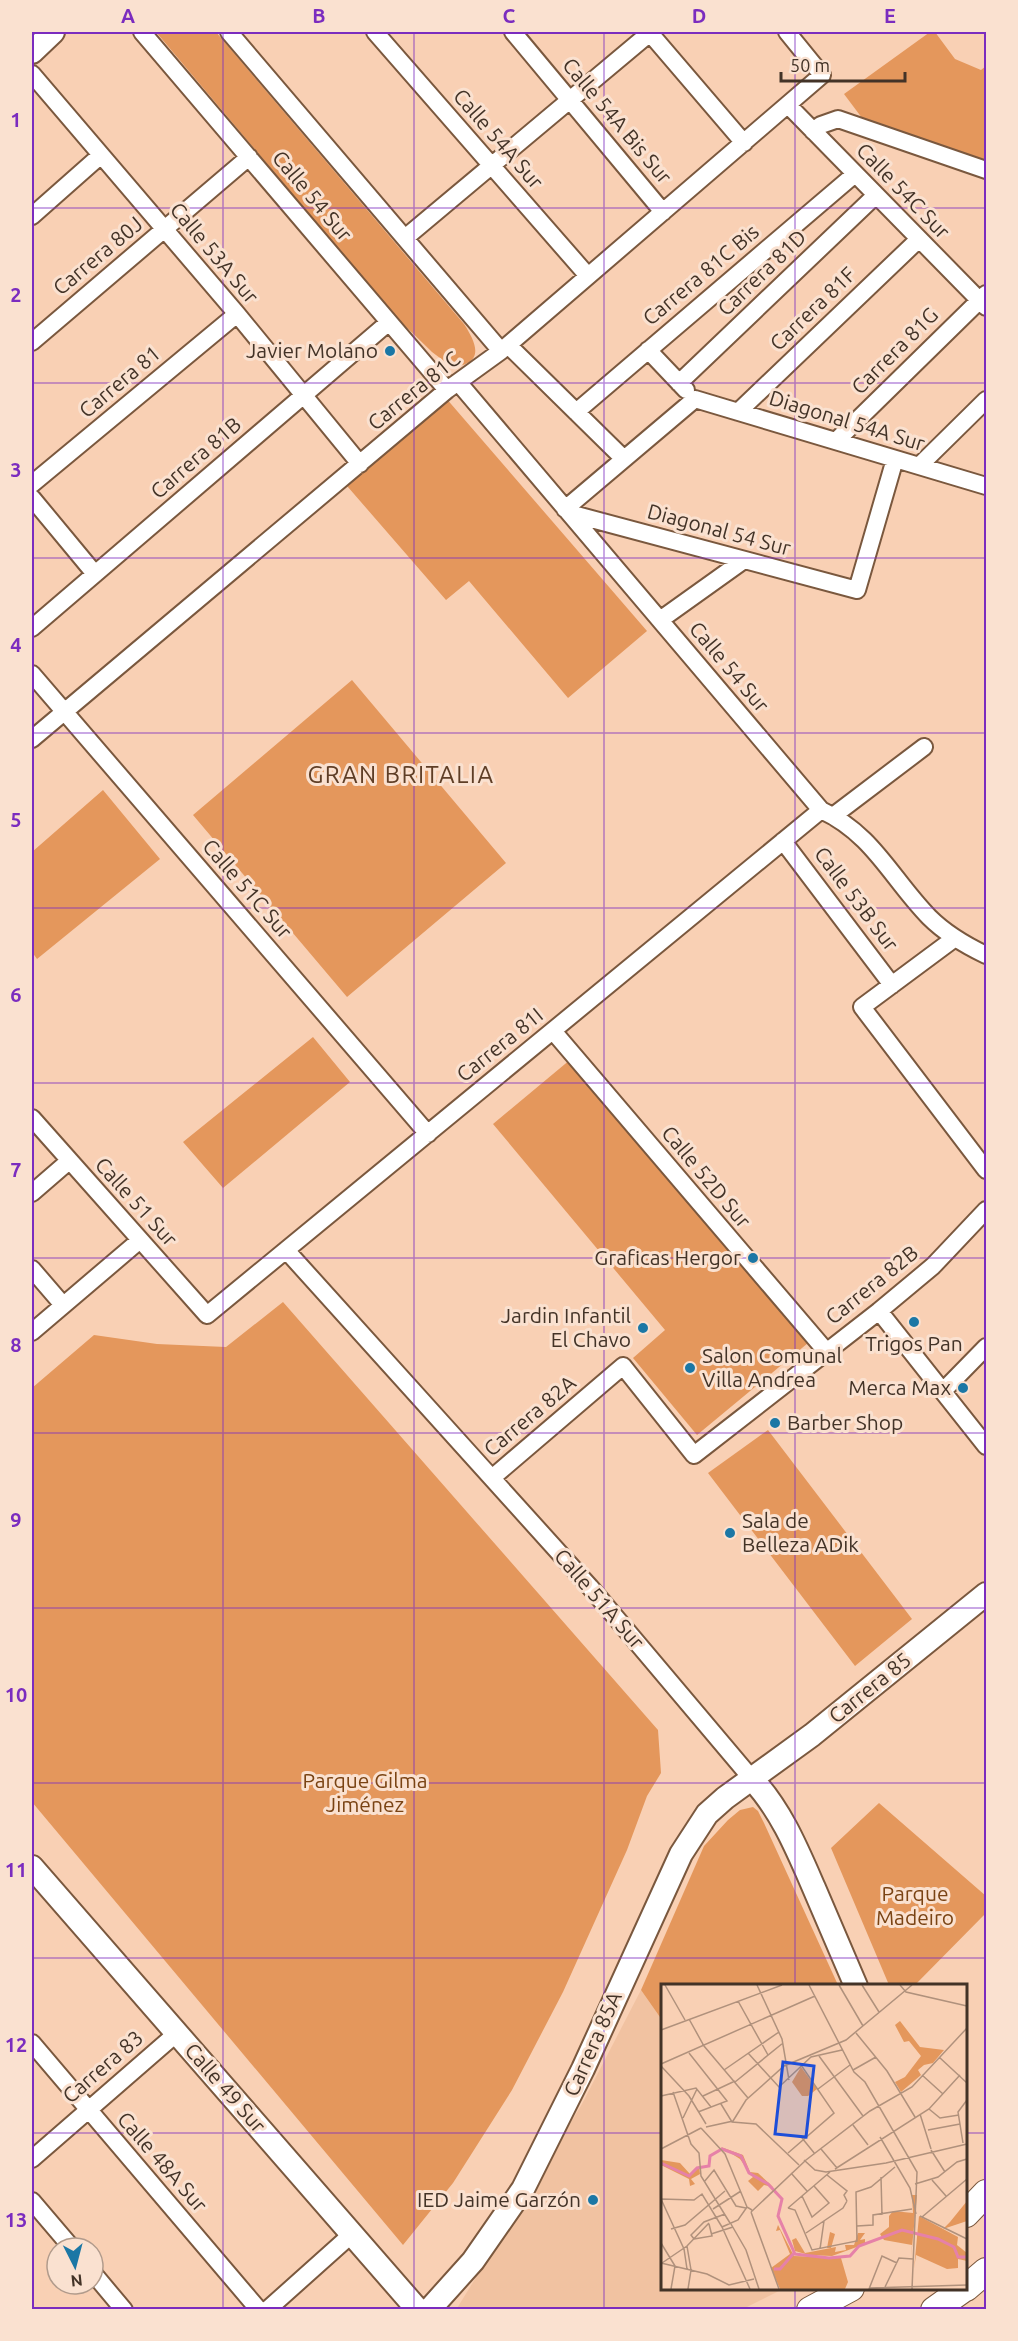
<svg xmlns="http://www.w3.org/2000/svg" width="1018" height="2341" font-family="Ubuntu,sans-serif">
<rect width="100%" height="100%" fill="#f9d0b4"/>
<path fill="#f1c2a1" d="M641 1990 662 2020V2288L783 2289 743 2309 456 2310 582 2104Z"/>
<path fill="#e4975c" d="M156 32H216L464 324C477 344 485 364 452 367L432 352 395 316Z
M930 32H935L955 59 981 70 986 66V160L862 118 844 94Z
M445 397 647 631 568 698 469 581 446 600 341 479Z
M352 680 506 863 347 997 193 815Z
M103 790 160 859 37 959 32 952V852Z
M313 1037 350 1082 223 1188 183 1142Z
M571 1059 808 1343 697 1435 633 1358 665 1330 493 1124Z
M283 1302 658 1730 661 1773 647 1796 627 1850 563 1992 512 2090 453 2183 403 2245 32 1802V1388L94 1335 157 1344 226 1347Z
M768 1430 912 1619 855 1666 708 1473Z
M879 1803 986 1896V1913L915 1985H889L831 1848Z
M753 1807 758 1811 764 1823 838 1985 662 1986V2020L641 1990 704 1846 728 1820 740 1810Z"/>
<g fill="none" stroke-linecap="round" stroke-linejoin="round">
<defs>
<path id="street" d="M142 32 447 390
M229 32 501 351
M375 32 588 276
M513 32 663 212
M649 32 744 143
M32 74 237 314 360 464
M788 105 986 307
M813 131 821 125 838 119 986 170
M32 216 101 155
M405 238 651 32
M32 342 249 157
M508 345 624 459
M648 350 686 390
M458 382 821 810C873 834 891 878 929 917 946 934 965 945 986 955
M679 383 876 195
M695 399 986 486
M576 412 855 174
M738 412 919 239
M836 441 986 294
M919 466 986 400
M32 484 237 314
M32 498 95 574
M565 509 695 399
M569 513 857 590 895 459
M660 620 744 560
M32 628 389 322
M32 674 428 1134
M32 739 447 390 501 351 822 75 787 32
M833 816 924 747
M783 841 892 985
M955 938 862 1007 986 1170
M553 1031 826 1351
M32 1118 207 1315 821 810
M32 1193 69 1161
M286 1250 590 1587 752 1779
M32 1269 63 1305
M879 1311 986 1446
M32 1332 140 1240
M943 1391 986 1347
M493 1477 623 1366 694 1455 879 1311 933 1266 986 1210
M32 2043 259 2310
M32 2159 177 2033
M32 2201 72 2248
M93 2273 124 2310
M267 2310 352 2234"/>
<path id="secondary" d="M32 52 53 32
M752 1779C781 1810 797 1849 814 1888 828 1920 842 1953 856 1986
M32 1867 418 2310
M429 2310 473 2261 523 2189 583 2069 681 1854 707 1814 725 1798 812 1735 986 1594"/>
<path id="primary" d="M966 2214 986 2193
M966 2288 986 2271
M810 2310 851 2288
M934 2310 965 2288"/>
</defs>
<use href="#street" stroke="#7a583e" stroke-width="20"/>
<use href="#secondary" stroke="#7a583e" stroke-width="26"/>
<use href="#primary" stroke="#7a583e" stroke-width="28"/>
<use href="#street" stroke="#fff" stroke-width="16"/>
<use href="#secondary" stroke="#fff" stroke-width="22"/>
<use href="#primary" stroke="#fff" stroke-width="26"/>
</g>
<path fill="none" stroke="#7b2cbf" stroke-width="1.5" stroke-opacity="0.55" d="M223 32V2310M414 32V2310M604 32V2310M795 32V1986M32 208H986M32 383H986M32 558H986M32 733H986M32 908H986M32 1083H986M32 1258H986M32 1433H986M32 1608H986M32 1783H986M32 1958H986M32 2133H662M966 2133H986M795 2288V2310"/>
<g fill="#1b77a5" stroke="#fae1d0" stroke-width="2">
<circle cx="390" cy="351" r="6"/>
<circle cx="753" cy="1258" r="6"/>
<circle cx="914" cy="1322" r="6"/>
<circle cx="643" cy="1328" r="6"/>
<circle cx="690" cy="1368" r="6"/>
<circle cx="963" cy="1388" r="6"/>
<circle cx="775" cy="1423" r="6"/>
<circle cx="730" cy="1533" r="6"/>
<circle cx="593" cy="2200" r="6"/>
</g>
<g text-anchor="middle" stroke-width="6" stroke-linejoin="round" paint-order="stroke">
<g font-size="21" fill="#433327" stroke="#fae1d0">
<text transform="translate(617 121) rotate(50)" y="7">Calle 54A Bis Sur</text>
<text transform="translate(498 139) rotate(49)" y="7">Calle 54A Sur</text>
<text transform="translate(903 191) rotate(46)" y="7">Calle 54C Sur</text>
<text transform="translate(312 196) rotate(50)" y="7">Calle 54 Sur</text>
<text transform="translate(214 253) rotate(50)" y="7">Calle 53A Sur</text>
<text transform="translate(98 256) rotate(-40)" y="7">Carrera 80J</text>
<text transform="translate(762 273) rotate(-44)" y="7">Carrera 81D</text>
<text transform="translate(701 275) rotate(-40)" y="7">Carrera 81C Bis</text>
<text transform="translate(813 309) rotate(-44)" y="7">Carrera 81F</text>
<text transform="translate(895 351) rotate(-45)" y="7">Carrera 81G</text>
<text transform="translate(120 382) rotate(-40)" y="7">Carrera 81</text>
<text transform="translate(414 391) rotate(-39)" y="7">Carrera 81C</text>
<text transform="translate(847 421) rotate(17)" y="7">Diagonal 54A Sur</text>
<text transform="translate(196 458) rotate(-41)" y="7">Carrera 81B</text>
<text transform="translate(719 530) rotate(15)" y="7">Diagonal 54 Sur</text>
<text transform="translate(729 667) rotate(50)" y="7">Calle 54 Sur</text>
<text transform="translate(247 889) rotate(49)" y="7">Calle 51C Sur</text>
<text transform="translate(856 899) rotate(53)" y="7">Calle 53B Sur</text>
<text transform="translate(500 1045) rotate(-39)" y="7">Carrera 81I</text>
<text transform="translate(706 1177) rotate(50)" y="7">Calle 52D Sur</text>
<text transform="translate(136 1202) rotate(48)" y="7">Calle 51 Sur</text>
<text transform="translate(872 1285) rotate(-39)" y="7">Carrera 82B</text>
<text transform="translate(530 1416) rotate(-40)" y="7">Carrera 82A</text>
<text transform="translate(599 1599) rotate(49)" y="7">Calle 51A Sur</text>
<text transform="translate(870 1688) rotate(-39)" y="7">Carrera 85</text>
<text transform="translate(593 2044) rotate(-66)" y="7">Carrera 85A</text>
<text transform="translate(103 2067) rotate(-41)" y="7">Carrera 83</text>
<text transform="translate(225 2088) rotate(49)" y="7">Calle 49 Sur</text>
<text transform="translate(162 2162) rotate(49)" y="7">Calle 48A Sur</text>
</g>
<g font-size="21" fill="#433327" stroke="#fae1d0" text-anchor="end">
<text x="378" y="358">Javier Molano</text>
<text x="741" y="1265">Graficas Hergor</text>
<text x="631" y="1323">Jardin Infantil<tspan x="631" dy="24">El Chavo</tspan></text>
<text x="914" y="1351" text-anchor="middle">Trigos Pan</text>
<text x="702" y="1363" text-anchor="start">Salon Comunal<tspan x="702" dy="24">Villa Andrea</tspan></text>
<text x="951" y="1395">Merca Max</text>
<text x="787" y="1430" text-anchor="start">Barber Shop</text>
<text x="742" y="1528" text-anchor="start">Sala de<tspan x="742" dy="24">Belleza ADik</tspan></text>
<text x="581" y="2207">IED Jaime Garzón</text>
</g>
<g font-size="21" fill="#7a4313" stroke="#fae1d0">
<text x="365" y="1788">Parque Gilma<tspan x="365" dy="24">Jiménez</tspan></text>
<text x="915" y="1901">Parque<tspan x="915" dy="24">Madeiro</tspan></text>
</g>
<g font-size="24" letter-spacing="1.5" fill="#5f3e26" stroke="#fae1d0">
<text x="401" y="783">GRAN BRITALIA</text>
</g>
</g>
<g transform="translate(661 1984)">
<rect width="306" height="306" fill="#f9d0b4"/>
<path d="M239 37 259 63 283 66 272 79 263 81 257 86 260 91 240 108 234 98 244 93 260 72 248 57 243 58 234 41ZM140 83 156 105 147 112H141L131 98ZM60 163 82 171 89 188 97 189 112 203 103 201 97 207 87 197 92 193 79 175ZM0 176 19 179 29 190 38 182 39 190 30 195 34 200 29 202 28 195 0 181ZM251 211H256L250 274 251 261 223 256 219 250 228 243V232L232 227 252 229ZM306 217V237L282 245 289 238ZM258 232 297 253 296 261 306 269V277L297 275V284L286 285 255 271 253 285ZM117 241 133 272 180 274 187 298 184 305H119L110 284 129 270 119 246 115 247ZM169 248 174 250 170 264 175 263 174 268 185 266 184 261H193L197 249H204L199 256 204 255V260L171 272 148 271 134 267 131 256 135 254 144 269 170 264H166Z" fill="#e4975c"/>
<path fill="none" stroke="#e681a8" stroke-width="3" d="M0 179 28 192 36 184 48 182 49 172 61 165 80 172 88 189 107 200 121 215 117 232 134 270 168 274 189 272 198 262 241 246 277 255 293 263 297 273H306M113 285H119L133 269"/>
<path fill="none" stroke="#b0917c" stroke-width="1.5" d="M4 1 24 36M96 1 121 55 128 96M148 1 193 88 204 98 256 188 251 305M178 1 202 42M201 1 218 28M239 1 245 8 306 22M77 17 107 71M28 35 43 62 87 114M0 46 121 1M195 49 226 87 254 133M28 69 66 117 37 128M87 69 118 103 150 73 181 66M158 72 202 132M278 73 306 99M0 80 154 12M0 82 28 112 45 140M63 86 118 48M192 86 215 73M261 91 282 110M74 98 122 59M157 105 189 81M12 108 30 160 38 169 40 192 69 239M0 112 35 104 50 123M42 112 74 97M60 120 71 138 95 140 138 181M268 125 279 134 298 131M259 130 270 165M22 134 36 105M192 141 207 161M45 143 72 137 85 116 123 82 185 56 251 1M40 144 64 170 86 223M267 146 299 140M219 153 249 204 255 230M141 154 154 170M302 159 297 128 306 116M0 165 40 144M160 165 176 184M270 166 284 188M127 169 173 129 140 81M143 176 154 186 165 188 225 179 306 160M174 185 268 125 299 91M130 189 146 207M166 191 186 207 183 211 186 217M220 193 221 231M271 196 285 212M43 198 53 186 75 222 85 224M254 200 277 193 296 178 306 175M141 212 151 233 168 219 153 202M0 215 33 216 41 210 61 243M0 215 23 265 26 285M127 224 134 226 151 266 196 257 195 208 210 203 234 183M127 224 169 188M52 225 80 207M90 228 145 176 209 127 251 103 306 44M90 228 118 305M259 232 306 255M261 233 306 195M70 240 85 266 98 305M196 242 212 241V231L251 225M10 245 24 241 64 207M145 249 182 224 186 217M50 250 72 243M33 255 30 251 43 238 64 230M33 255 51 252 48 240M0 259 14 282 10 305M26 262 30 286 27 305M159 265 163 237M0 279 46 290 68 301 93 295M1 279 26 262 48 239M224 303 238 274 252 275M208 304 306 301M89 305 61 243 77 236 86 223 91 226M208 305 221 272 236 279"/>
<path fill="#1d4ed8" fill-opacity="0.15" stroke="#1d4ed8" stroke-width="3" d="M122 78 153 82 145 153 114 150Z"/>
<rect width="306" height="306" fill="none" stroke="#433327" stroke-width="3"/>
</g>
<rect width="1018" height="2341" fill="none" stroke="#fae1d0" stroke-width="66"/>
<g transform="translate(75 2266) rotate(174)"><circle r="28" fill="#fae1d0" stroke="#b19b8c" stroke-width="1.5"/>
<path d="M0-4.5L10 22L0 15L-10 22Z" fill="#1b77a5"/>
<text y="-9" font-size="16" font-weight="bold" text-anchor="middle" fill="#433327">N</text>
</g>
<path d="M781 72v9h124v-9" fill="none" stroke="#433327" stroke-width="3"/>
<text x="790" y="72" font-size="18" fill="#433327" stroke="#fae1d0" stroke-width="4.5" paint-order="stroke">50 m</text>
<rect x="33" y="33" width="952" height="2275" fill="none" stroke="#7b2cbf" stroke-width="2"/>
<g font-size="20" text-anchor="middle" font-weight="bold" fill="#7b2cbf">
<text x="128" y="23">A</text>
<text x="319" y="23">B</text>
<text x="509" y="23">C</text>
<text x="699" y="23">D</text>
<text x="890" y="23">E</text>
<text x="16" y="127">1</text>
<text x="16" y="302">2</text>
<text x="16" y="477">3</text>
<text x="16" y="652">4</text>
<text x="16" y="827">5</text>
<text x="16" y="1002">6</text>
<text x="16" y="1177">7</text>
<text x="16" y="1352">8</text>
<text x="16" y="1527">9</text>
<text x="16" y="1702">10</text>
<text x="16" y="1877">11</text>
<text x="16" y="2052">12</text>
<text x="16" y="2227">13</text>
</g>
</svg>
